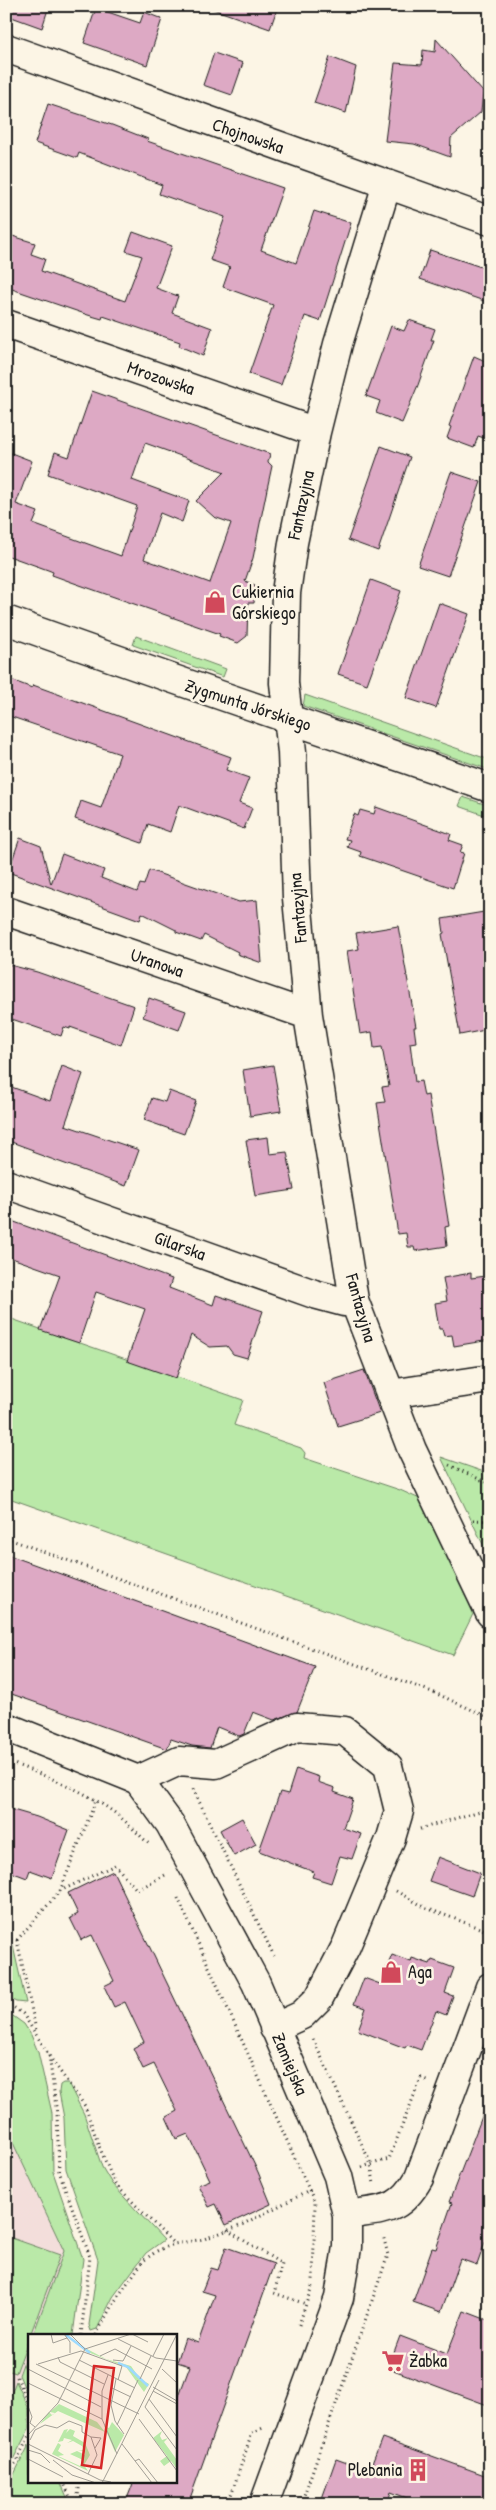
<svg xmlns="http://www.w3.org/2000/svg" width="496" height="2510" font-family="'Patrick Hand',sans-serif">
<rect width="100%" height="100%" fill="#fcf5e5"/>
<filter id="ink" filterUnits="userSpaceOnUse"><feTurbulence type="fractalNoise" baseFrequency=".02" numOctaves="2"/><feDisplacementMap in="SourceGraphic" scale="10" xChannelSelector="R" yChannelSelector="G"/><feConvolveMatrix kernelMatrix="1 2 1 2 8 2 1 2 1" color-interpolation-filters="sRGB"/></filter>
<g filter="url(#ink)">
<path fill="#f3dedb" d="M6 2128 64 2251 33 2335H29V2347L6 2406Z"/>
<path fill="#bae9a8" stroke="#6b8262" d="M136 636 226 669 223 677 133 645Z
M305 695 490 760V770L303 706Z
M463 797 490 806V817L459 806Z
M6 1317 243 1400 234 1425 301 1448 305 1453 304 1458 400 1490 422 1500 474 1612 453 1655 6 1497Z
M441 1457 490 1474V1559Z
M6 1942 13 1946 26 2003 16 2002 6 1997Z
M6 2011 24 2024 31 2035 38 2052 52 2113 53 2172 83 2259 73 2335H33L64 2251 6 2128Z
M63 2083H68L84 2114 102 2167 112 2184 164 2240 146 2253 136 2266 113 2297 97 2329 91 2331 89 2325 98 2260 66 2169 64 2118 59 2092 60 2085Z
M6 2236 60 2255 16 2373 6 2370Z
M29 2347V2398L19 2375Z
M16 2381 29 2409V2429L6 2473V2407Z
M29 2445V2481H60L70 2504H6V2490Z"/>
<path fill="#dda9c4" stroke="#1c1c1c" fill-rule="evenodd" d="M6 6H49L42 28 6 15Z
M214 6H278L270 29 213 9Z
M96 8 140 23 144 12 162 19 147 65 84 43Z
M436 39 483 92 481 112 451 138 450 157 414 144 385 141 395 63 422 65 423 50 435 52Z
M214 53 243 63 232 95 203 85Z
M330 57 356 67 346 113 314 103Z
M48 104 112 125 148 139 147 141 283 188 261 250 296 263 314 211 351 223 320 321 305 316 281 385 249 374 273 305 223 287 230 267 210 260 225 217 159 194 162 185 79 153 77 158 35 143Z
M133 232 172 246 156 288 178 296 172 313 212 328 203 356 179 346 180 342 103 316 102 319 88 315 6 287V234L35 243 31 254 45 259 41 271 125 301 142 256 126 251Z
M430 250 490 270V303L420 279Z
M409 320 435 329 431 340H434L418 385 402 423 376 413 380 401 366 396 391 326 404 331Z
M474 356 490 363V440L478 436 474 448 447 438 451 427 449 426Z
M92 391 270 454 268 462 272 466 267 489 253 558 245 581 255 585 254 603H248L247 636 238 643 219 636 220 634 77 584 52 575 53 572 48 570 6 555V451L32 461 16 504 38 512 33 524 121 556 137 506 48 474 55 452 69 457ZM145 443 225 472 196 501 214 517 231 523 210 583 144 559 160 513 182 522 189 501 132 480Z
M381 446 410 457 378 551 348 540Z
M451 472 481 482 448 576 418 566Z
M371 580 401 591 367 684 338 674Z
M439 603 469 614 436 708 406 698Z
M6 678 32 688 33 685 231 757 226 770 249 778 239 803 252 808 244 829 179 805 170 832 148 824 142 843 75 819 81 801 101 808 120 754 6 715Z
M376 807 451 834 449 840 463 845 460 852 464 853 453 888 360 856 361 852 347 847 350 840 345 839 354 814 358 816 360 810 374 814Z
M20 838 41 846 51 884 62 854 104 870 101 878 137 892 140 884 144 885 149 870 239 902 257 900 262 963 237 954 238 952 204 935 201 941 176 932V930L142 913 140 920 8 872Z
M484 912 487 928H490V1029L460 1035 442 934 444 933 442 919Z
M398 926 416 1027H414L416 1042 410 1043 415 1082 421 1081 424 1096 428 1095 449 1226 445 1227 447 1246 415 1251 414 1247H408L406 1233 398 1234 377 1103 385 1102 382 1087 389 1086 382 1047 374 1048 372 1032 360 1034 347 951 359 949 356 933Z
M6 964 37 972 134 1006 121 1045 70 1027V1029L64 1027 61 1036 6 1017Z
M149 998 186 1011 179 1030 143 1017Z
M273 1065 281 1111 250 1116 243 1070Z
M62 1066 83 1074 65 1125 139 1150 126 1186 32 1152 33 1150 6 1140V1085L50 1101Z
M169 1091 196 1101 184 1134 144 1120 152 1098 165 1102Z
M268 1137 270 1154 287 1152 294 1190 255 1196 246 1140Z
M6 1219 172 1279 169 1288 213 1305 216 1295 263 1311 247 1358 233 1354 227 1346 210 1347 191 1335 176 1378 127 1361 145 1309 96 1292 79 1343 40 1330 60 1275 6 1256Z
M471 1273V1278L486 1276 490 1293V1340L454 1346 452 1335 444 1336 442 1329H439L435 1303 447 1301 443 1278Z
M364 1370 380 1413 338 1426 324 1383Z
M6 1554 315 1667 297 1712 274 1720 253 1712 244 1734 239 1736 217 1727 210 1748 192 1746 171 1739 167 1749 6 1692Z
M296 1769 319 1777 318 1782 335 1788 334 1792 353 1799 343 1828 361 1834 352 1859 340 1856 331 1883 312 1877 314 1872 259 1851 280 1792 288 1794Z
M6 1808 37 1817 69 1830 52 1878 30 1870 27 1878 6 1870Z
M242 1818 256 1844 234 1856 220 1830Z
M438 1857 480 1873 472 1896 429 1881Z
M113 1871 258 2172 271 2204 226 2225 216 2204 209 2207 198 2185 210 2180 188 2134 176 2139 166 2117 177 2111 154 2064 143 2069 133 2048 144 2042 125 2002 114 2007 104 1986 114 1981 92 1935 81 1940 70 1918 78 1914 68 1893Z
M392 1955 411 1962 412 1958 430 1964 432 1960 454 1968 445 1993 453 1996 446 2015 436 2011 421 2050 407 2045 405 2048 358 2030 366 2008 354 2004 364 1978 380 1984Z
M488 2101 490 2228 477 2265 460 2259 441 2312 413 2302 432 2248 436 2249 452 2203 449 2202Z
M226 2247 274 2264 188 2504H125L134 2481H175V2406L190 2366 177 2362 185 2338 198 2343 215 2295 202 2291 211 2268 218 2270Z
M464 2311 490 2321V2406L388 2368 400 2336 447 2354Z
M382 2438 490 2477V2504H423L391 2492 387 2504H320L336 2459 369 2471Z"/>
<g fill="none" stroke-linecap="round" stroke-linejoin="round">
<defs>
<path id="minor" d="M6 48 490 221
M387 184 338 344 316 432 293 543 286 593 284 683 292 752 297 898 308 1015 354 1300 412 1450 490 1613
M6 324 316 432
M6 620C167 678 328 732 490 788
M6 911 308 1015
M6 1184 314 1294 344 1302 354 1300
M390 1394 490 1379
M6 1727 138 1780 170 1824 256 1983 338 2176 347 2215V2247L339 2298 264 2504
M138 1780 179 1761 216 1764 297 1727 345 1731 388 1766 399 1811 391 1838 346 1946 319 1998 302 2015 274 2028
M347 2215C383 2209 399 2213 419 2178L490 1987"/>
</defs>
<use href="#minor" stroke="#1c1c1c" stroke-width="31"/>
<path stroke="#1c1c1c" stroke-width="3" stroke-dasharray="1 4" stroke-linecap="butt" d="M449 1465 490 1484
M473 1520 490 1521
M6 1538 435 1693 490 1718
M6 1761C43 1775 83 1789 115 1813 127 1822 138 1834 149 1844
M193 1789 274 1956
M420 1829 490 1808
M60 1891 96 1800
M396 1891 426 1908 490 1932
M178 1898 315 2203 313 2280
M6 1939 17 1940
M17 1940 60 1891 115 1865 137 1890 167 1874
M17 1940 36 2030
M6 2002 23 2014 49 2055 57 2114 59 2171 90 2257 81 2335
M313 2039 371 2164 374 2184
M49 2056 85 2106 99 2146 115 2184 174 2244
M362 2167 389 2159 421 2078 429 2081
M227 2230 282 2264 274 2293 306 2304
M299 2325 312 2286
M96 2335 112 2305 143 2261 157 2251 174 2244 204 2239 239 2226 311 2190
M17 2377 29 2404
M63 2481 73 2504
M6 2482 29 2436
M77 2504 80 2481
M228 2504 252 2433 263 2428
M301 2504 388 2255 383 2235"/>
<use href="#minor" stroke="#fcf5e5" stroke-width="28"/>
</g>
</g>
<defs>
<symbol id="shop-bare" viewBox="-9 -9 18 18"><path d="M-5-2.5h2.3a2.7 3.5 0 0 1 5.4 0H5L5.5 6h-11ZM-1.5-2.5h3a1.5 2.3 0 0 0-3 0Z" fill="#d1495b" stroke="#fcf5e5" stroke-width="2.5" paint-order="stroke"/></symbol>
<symbol id="supermarket-bare" viewBox="-9 -9 18 18"><path d="M-6-5.5h2.5l.6 2H6L4.5 2H-2.5L-4.4-4H-6ZM-1.5 3.2a1.3 1.3 0 1 0 .1 0ZM3 3.2a1.3 1.3 0 1 0 .1 0Z" fill="#d1495b" stroke="#fcf5e5" stroke-width="2.5" paint-order="stroke"/></symbol>
<symbol id="building-bare" viewBox="-9 -9 18 18"><path d="M-4-6H4V6H1V3H-1V6H-4ZM-2.5-4.3h1.7v1.8h-1.7ZM.8-4.3h1.7v1.8H.8ZM-2.5-1h1.7V.8h-1.7ZM.8-1h1.7V.8H.8Z" fill="#d1495b" stroke="#fcf5e5" stroke-width="2.5" paint-order="stroke"/></symbol>
</defs>
<g fill-rule="evenodd">
<use href="#shop-bare" x="199" y="586" width="32" height="32"/>
<use href="#shop-bare" x="375" y="1956" width="32" height="32"/>
<use href="#supermarket-bare" x="377" y="2345" width="32" height="32"/>
<use href="#building-bare" x="402" y="2454" width="32" height="32"/>
</g>
<g text-anchor="middle" stroke-width="5" stroke-linejoin="round" paint-order="stroke">
<g font-size="18" fill="#1c1c1c" stroke="#fcf5e5">
<text transform="translate(248 136) rotate(19)" y="6">Chojnowska</text>
<text transform="translate(161 378) rotate(19)" y="6">Mrozowska</text>
<text transform="translate(301 505) rotate(-78)" y="6">Fantazyjna</text>
<text transform="translate(248 705) rotate(18)" y="6">Zygmunta Jórskiego</text>
<text transform="translate(298 908) rotate(-95)" y="6">Fantazyjna</text>
<text transform="translate(157 963) rotate(19)" y="6">Uranowa</text>
<text transform="translate(180 1246) rotate(20)" y="6">Gilarska</text>
<text transform="translate(361 1308) rotate(74)" y="6">Fantazyjna</text>
<text transform="translate(290 2064) rotate(67)" y="6">Zamiejska</text>
</g>
<g font-size="18" fill="#1c1c1c" stroke="#fcf5e5" text-anchor="start">
<text x="232" y="598">Cukiernia<tspan x="232" dy="21">Górskiego</tspan></text>
<text x="408" y="1978">Aga</text>
<text x="409" y="2367">Żabka</text>
<text x="402" y="2476" text-anchor="end">Plebania</text>
</g>
</g>
<g transform="translate(28 2334)">
<rect width="149" height="149" fill="#fcf5e5"/>
<path d="M59 15 78 25 103 32 112 45 121 50 116 58 98 33 57 17ZM31 70 69 88 77 98 30 77 12 90 21 78 24 81 27 79 22 78ZM84 88 96 101 87 118 76 92 81 94ZM40 95 38 99 42 95 47 97 45 102 57 109 62 121 56 131 60 137 24 120 30 109 33 111 30 117 36 121 30 122 52 132 55 126 42 120 49 117 57 121 56 117 50 116H56L54 112 45 107 39 109 44 106 36 104 35 107 30 108 36 96ZM134 97 132 102 134 106 140 104 136 108 149 126V135L143 127 136 132 132 127 139 122 125 104Z" fill="#bae9a8"/>
<path fill="none" stroke="#9ddafe" stroke-width="2.5" d="M38 1 62 19M90 29 100 33 120 52"/>
<path fill="none" stroke="#a29e95" stroke-width="1" d="M23 0 25 9 39 4M36 0 42 8V19M42 0 57 15M104 0 120 8M90 5 128 24 149 27M72 22 87 15 124 35M125 22 136 0M30 23 32 28 76 50M51 26 107 54M85 26 95 27 103 12M8 30 111 80M10 30 53 17 94 32 90 46M0 35 73 73M134 35 149 49M80 41 74 57V85L89 120M88 45 83 71 87 87 96 100M112 45 123 22M131 46 117 73 149 116M0 49 74 85M125 53 149 67M84 54 103 63M125 57 149 70M121 65 149 103M0 72 4 83 2 89 7 93M111 85 149 137M89 91 110 46M0 101 30 69 57 15 103 0M63 103 73 104 67 114M2 106 7 96 17 91 29 94 41 87 54 92V98L63 103 69 121 60 140M0 110 72 146 83 148M94 110 124 149M0 116 13 120 22 129M0 125 35 143M25 126 44 141 68 149M107 127 111 125 130 149M74 149 149 0"/>
<path fill="#d62828" fill-opacity="0.15" stroke="#d62828" stroke-width="2.5" d="M66 32 86 34 73 134 54 131Z"/>
<rect width="149" height="149" fill="none" stroke="#1c1c1c" stroke-width="2.5"/>
</g>
<rect width="496" height="2510" fill="none" stroke="#fcf5e5" stroke-width="25"/>
<rect x="12" y="12" width="471" height="2485" fill="none" stroke="#1c1c1c" stroke-width="2" filter="url(#ink)"/>
</svg>
